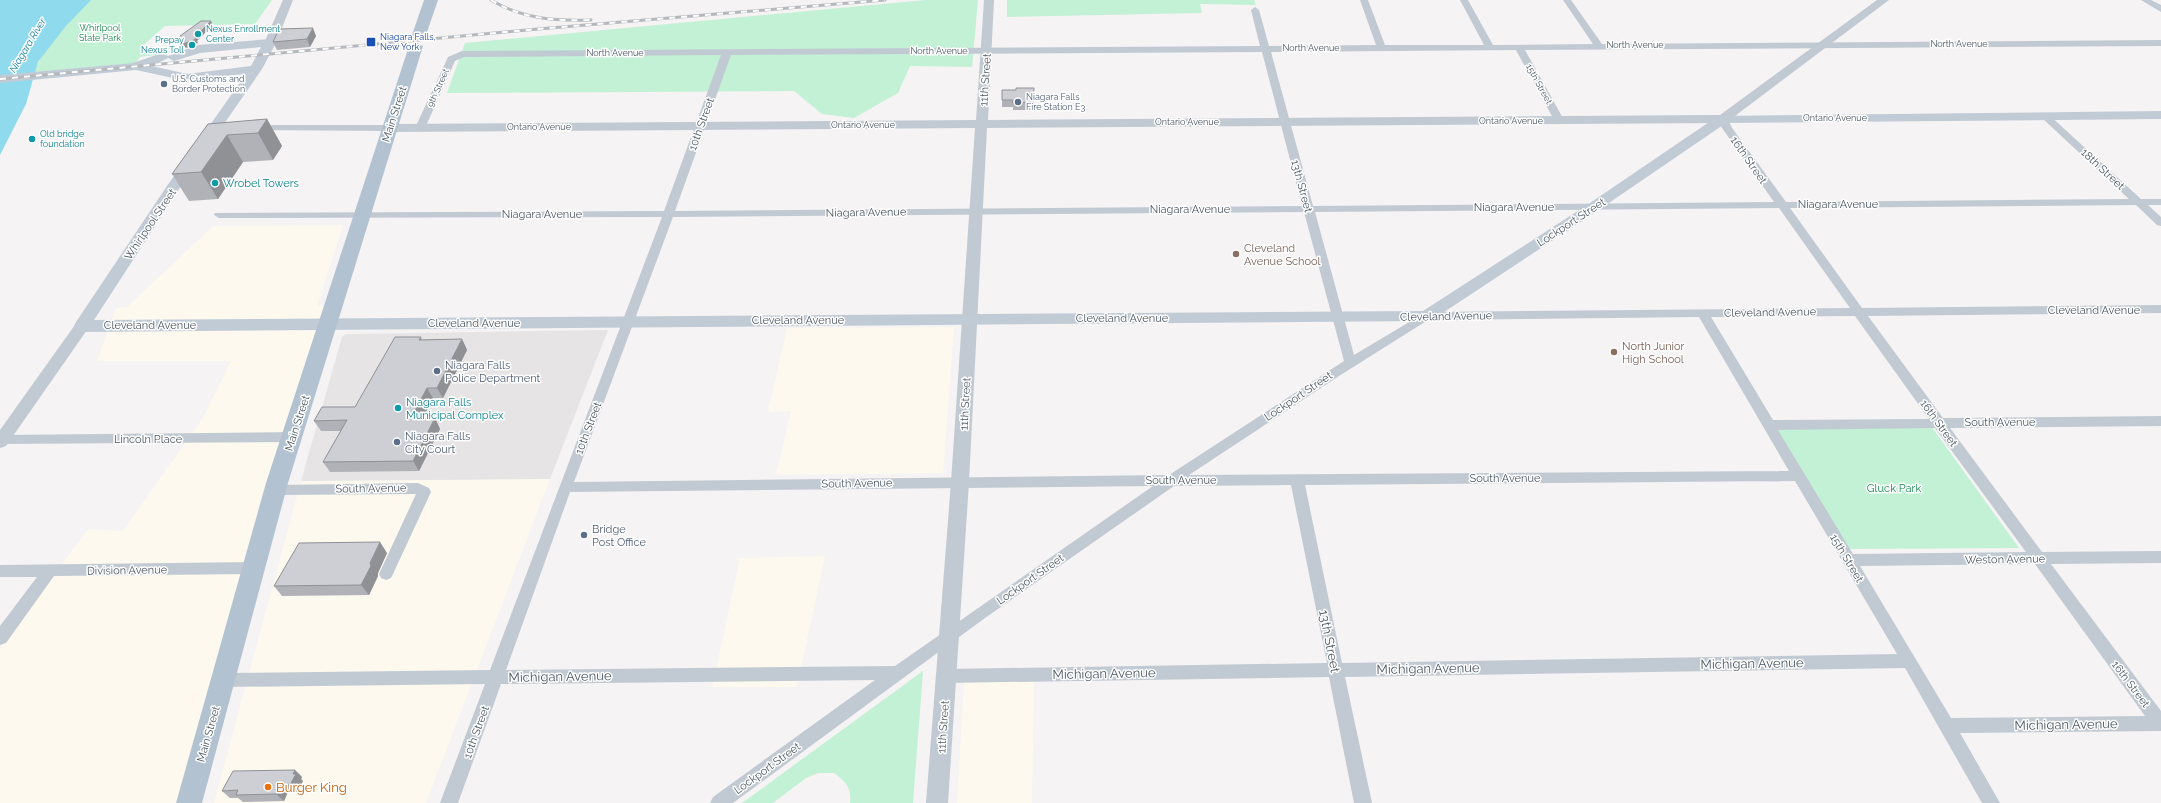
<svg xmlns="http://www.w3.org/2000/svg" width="2161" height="803" font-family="Raleway,sans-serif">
<rect width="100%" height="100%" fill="#f5f3f3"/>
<path fill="#fdf9ef" d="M343 225 317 306H330L178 803H0V648L88 529 123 531 202 419 231 361H97L116 308 127 307 213 226Z
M954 327 943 473 776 475 791 411 768 412 787 328Z
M550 479 426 803H214L301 481Z
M825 556 797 687H712L740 558Z
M1034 681 1032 803H957L964 682Z"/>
<path fill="#e6e4e5" d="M608 330 550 479 301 481 342 337 346 334Z"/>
<path fill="#c3f1d5" d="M86 0H272L255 24 165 26 140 48 174 47 156 55 140 57 136 63 34 72C45 46 68 22 86 0Z
M926 0H978L972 67 910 66 898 93 854 118 822 114 794 91 447 93 465 43Z
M1007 0H1254L1256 5 1200 4 1202 13 1007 17Z
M1931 426 2019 548 1849 549 1776 427Z
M923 671 913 803H850C852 788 846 782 834 773H818L806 778 773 803H742Z"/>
<path fill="#90daee" d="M0 0H91L65 27 38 62 26 104 0 155Z"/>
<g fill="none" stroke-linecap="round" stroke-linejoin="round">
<path fill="#c1cad2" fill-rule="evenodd" d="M1360 0H1368L1385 45H1484L1460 0H1468L1493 45 1593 44 1563 0H1571L1602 44 2161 40V46L1525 50 1564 120 1559 123 1554 120 1516 50 1271 52 1313 206 1774 202 1722 128 1718 119 1723 116 1727 117 1732 128 1786 202 2129 199 2042 118V114H2048L2141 199H2161V205H2148L2161 217V226L2157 225 2136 205 1790 208 1862 308 2161 305V313L1868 316 1943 418 2161 416V426L1950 428 2042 552 2161 551V563L2051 564 2161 711V731L1960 733 2000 803H1982L1905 668 1345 677 1372 803H1354L1329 677 946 683 940 681 938 676 940 671 946 669 1327 663 1291 485 1174 486 985 618 733 803H710L713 797 875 680 501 684 458 803H440L485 684 223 687 217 685 215 680 217 675 223 673 490 670 662 217 219 218 214 215 215 213 664 211 721 55 464 57 455 61 425 128 420 131 416 130 415 128 448 57 462 51 1260 46 1251 10 1255 7 1259 10 1269 46 1376 45ZM1262 52 1302 206 675 211 731 55ZM1779 208 1850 308 1426 312 1354 355 1315 212ZM1304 212 1344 361 1169 475 574 482 673 217ZM1855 316 1929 419 1773 420 1711 317ZM1699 317 1789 471 1189 475 1339 376 1428 320ZM1935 428 2026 552 1853 554 1778 430ZM1795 481 1897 654 1342 663 1305 485ZM1153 486 895 666 506 670 570 492ZM2035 564 2145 716 1951 718 1860 566Z
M2141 0H2151L2161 5V12Z
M255 125H390L395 128 390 131 251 130V126Z
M293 432 298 434 300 437 298 440 293 442 0 444V436L2 435Z
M418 483 429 488 431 492 393 574 391 578 386 580 381 578 379 574 416 494 275 495 270 494 268 490 270 486 275 485Z
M254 562 259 564 261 568 259 572 254 574 54 576 6 643 0 645V626L37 577H0V565Z"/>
<path fill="#c1cad2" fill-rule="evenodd" d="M283 0H293L276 43 270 46 266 45 264 43Z
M984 0H994L988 120 1720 115 1877 0H1889L1727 122 1723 123 987 128 969 482 948 803H926L951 482 975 128 390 132 384 128 390 124 976 120Z
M82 321 87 322 89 326 87 330 6 446 0 448V430L77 322Z"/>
<path fill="#c1cbd6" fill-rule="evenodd" d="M270 39 276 43 262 69 181 186 94 320 1423 311 1590 203 1718 116 2161 111V119L1726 123 1600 209 1432 320 1426 321 82 332 76 330 74 326 76 322 167 186 246 74 182 80 136 70 0 83V75L133 63 162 53 168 56 198 45ZM261 47 251 66 187 74 152 66 168 58 174 61 200 53Z"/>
<path fill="#b3c2d1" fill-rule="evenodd" d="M424 0H438L426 35 419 39 412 35Z
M416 42 423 46 288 483 202 803H176L266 483 409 46Z"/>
<defs>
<path id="rail" d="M491 0C522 19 555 21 591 20
M0 79 538 29 885 0"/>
</defs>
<use href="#rail" stroke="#b5b8bd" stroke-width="3"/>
<use href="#rail" stroke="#fff" stroke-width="2" stroke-dasharray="6" stroke-linecap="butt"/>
</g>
<path fill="#b0b2b7" d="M316 36 310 47 277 50 273 42Z
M1034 96V110H1013V107H1002V100Z
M267 119 282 146 273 160 243 162 218 199 189 201 172 174 208 124Z
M421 337 422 340 462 339 467 350 443 398H433L423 418H435L440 429 419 471 330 472 323 462 341 431H321L314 421 355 407Z
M387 553 378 573V576L369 595 282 596 274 586Z
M295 770 302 777 301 779 303 781 297 792H288L284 801 243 802 238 798H230L222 791Z"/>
<path fill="#909195" d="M211 21 213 25 197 41 195 37Z
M313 28 316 36 310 47 307 39Z
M196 39 198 43 186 48 183 44Z
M267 119 282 146 273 160 258 133Z
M227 135 243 162 218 199 201 172Z
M462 339 467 350 443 398 437 388Z
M427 388 433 398 417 429 411 418Z
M435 418 440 429 419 471 413 461Z
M380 542 387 553 378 573V576L369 595 361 585 370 563Z
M295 770 302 777 301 779 303 781 297 792 290 785 293 774Z
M280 785 288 792 284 801 276 794Z"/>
<path fill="#cdcfd5" stroke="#909195" d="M201 21H211L195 37 196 39 183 44 180 36Z
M313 28 307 39 273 42 279 29Z
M1016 88H1034L1033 102 1012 103 1013 100H1002V90H1016Z
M267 119 258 133 227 135 201 172 172 174 208 124Z
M395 337H421L419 340 462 339 437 388H427L411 418H435L413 461 323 462 347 420 314 421 322 407H355Z
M380 542 370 563 371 566 361 585 274 586 299 543Z
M295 770 293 774H296L290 785H280L276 794 236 795 238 790 222 791 233 771Z"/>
<g fill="#0f9aa8" stroke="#fff" stroke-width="1.5">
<circle cx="198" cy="34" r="4"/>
<circle cx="192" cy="45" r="4"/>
<circle cx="32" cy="139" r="4"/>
<circle cx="215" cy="183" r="4"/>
<circle cx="398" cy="408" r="4"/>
</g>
<rect fill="#1a4fb4" stroke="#fff" stroke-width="1.5" x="366" y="37" width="10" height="10" rx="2"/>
<g fill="#5c6f8a" stroke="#fff" stroke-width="1.5">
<circle cx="164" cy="84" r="4"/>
<circle cx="1018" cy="102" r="4"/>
<circle cx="437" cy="371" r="4"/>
<circle cx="397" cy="442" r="4"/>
<circle cx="584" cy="535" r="4"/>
</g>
<g fill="#8d6e63" stroke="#fff" stroke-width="1.5">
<circle cx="1236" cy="254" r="4"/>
<circle cx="1614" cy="352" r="4"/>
</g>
<circle fill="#e8710a" stroke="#fff" stroke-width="1.5" cx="268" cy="787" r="4"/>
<g text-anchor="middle" stroke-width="3" stroke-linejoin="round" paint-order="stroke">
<g font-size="9" fill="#17864f" stroke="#fff">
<text x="100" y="31">Whirlpool<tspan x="100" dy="10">State Park</tspan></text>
</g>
<g font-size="9" fill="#0d838f" stroke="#fff" text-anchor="start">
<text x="206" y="32">Nexus Enrollment<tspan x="206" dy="10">Center</tspan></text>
<text x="184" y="43" text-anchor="end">Prepay<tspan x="184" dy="10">Nexus Toll</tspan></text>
<text x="40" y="137">Old bridge<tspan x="40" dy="10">foundation</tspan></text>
</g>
<g font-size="9" fill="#164399" stroke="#fff" text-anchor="start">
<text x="380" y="40">Niagara Falls,<tspan x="380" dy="10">New York</tspan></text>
</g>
<g font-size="9" fill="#4a5661" stroke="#fff">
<text x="1959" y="47">North Avenue</text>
<text x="1635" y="48">North Avenue</text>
<text x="1311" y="51">North Avenue</text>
<text x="939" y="54">North Avenue</text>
<text x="615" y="56">North Avenue</text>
<text transform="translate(1539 84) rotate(61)" y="3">15th Street</text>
<text transform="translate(438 88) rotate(-66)" y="3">9th Street</text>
<text x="1835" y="121">Ontario Avenue</text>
<text x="1511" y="124">Ontario Avenue</text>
<text x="1187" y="125">Ontario Avenue</text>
<text x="863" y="128">Ontario Avenue</text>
<text x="539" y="130">Ontario Avenue</text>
</g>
<g font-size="9" fill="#4e5e75" stroke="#fff" text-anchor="start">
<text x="172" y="82">U.S. Customs and<tspan x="172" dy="10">Border Protection</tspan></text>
<text x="1026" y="100">Niagara Falls<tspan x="1026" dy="10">Fire Station E3</tspan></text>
</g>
<g font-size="10" font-style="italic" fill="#0c7c9b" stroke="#fff">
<text transform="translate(27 45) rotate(-59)" y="4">Niagara River</text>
</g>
<g font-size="11" fill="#4a5661" stroke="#fff">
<text transform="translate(985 80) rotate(-86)" y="4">11th Street</text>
<text transform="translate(394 114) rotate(-72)" y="4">Main Street</text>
<text transform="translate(701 124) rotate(-70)" y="4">10th Street</text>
<text transform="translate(1749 160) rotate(55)" y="4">16th Street</text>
<text transform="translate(2103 169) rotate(43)" y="4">18th Street</text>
<text transform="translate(1302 186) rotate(75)" y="4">13th Street</text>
<text x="1838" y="208">Niagara Avenue</text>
<text x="1514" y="211">Niagara Avenue</text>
<text x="1190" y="213">Niagara Avenue</text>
<text transform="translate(866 212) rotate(-1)" y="4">Niagara Avenue</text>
<text x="542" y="218">Niagara Avenue</text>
<text transform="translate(1571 222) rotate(-33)" y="4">Lockport Street</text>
<text transform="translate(150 224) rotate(-56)" y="4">Whirlpool Street</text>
<text x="2094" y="314">Cleveland Avenue</text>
<text transform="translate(1770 312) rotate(-1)" y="4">Cleveland Avenue</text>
<text transform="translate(1446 316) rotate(-1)" y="4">Cleveland Avenue</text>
<text x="1122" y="322">Cleveland Avenue</text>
<text x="798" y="324">Cleveland Avenue</text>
<text x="474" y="327">Cleveland Avenue</text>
<text x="150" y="329">Cleveland Avenue</text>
<text transform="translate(1298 396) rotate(-34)" y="4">Lockport Street</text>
<text transform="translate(965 404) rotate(-87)" y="4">11th Street</text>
<text x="2000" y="426">South Avenue</text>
<text transform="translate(297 423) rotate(-72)" y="4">Main Street</text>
<text transform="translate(1939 423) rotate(54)" y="4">16th Street</text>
<text transform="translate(588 428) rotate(-69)" y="4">10th Street</text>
<text x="148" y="443">Lincoln Place</text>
<text x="1505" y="482">South Avenue</text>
<text x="1181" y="484">South Avenue</text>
<text transform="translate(857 483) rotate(-1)" y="4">South Avenue</text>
<text transform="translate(371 488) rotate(-1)" y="4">South Avenue</text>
<text transform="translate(1847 558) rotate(59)" y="4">15th Street</text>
<text transform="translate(2005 559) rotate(-1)" y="4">Weston Avenue</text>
<text transform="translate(127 570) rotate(-1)" y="4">Division Avenue</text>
<text transform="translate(1030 579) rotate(-35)" y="4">Lockport Street</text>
<text transform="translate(2131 684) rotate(53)" y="4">16th Street</text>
<text transform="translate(943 727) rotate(-86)" y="4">11th Street</text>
<text transform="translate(476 732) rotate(-70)" y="4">10th Street</text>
<text transform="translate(208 734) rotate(-74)" y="4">Main Street</text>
<text transform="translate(767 768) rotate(-36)" y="4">Lockport Street</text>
</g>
<g font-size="11" fill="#0d838f" stroke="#fff" text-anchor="start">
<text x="223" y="187">Wrobel Towers</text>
<text x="406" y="406">Niagara Falls<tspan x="406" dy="13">Municipal Complex</tspan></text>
</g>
<g font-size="11" fill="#785e54" stroke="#fff" text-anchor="start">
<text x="1244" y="252">Cleveland<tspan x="1244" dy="13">Avenue School</tspan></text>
<text x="1622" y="350">North Junior<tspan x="1622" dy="13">High School</tspan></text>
</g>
<g font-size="11" fill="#4e5e75" stroke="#fff" text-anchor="start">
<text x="445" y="369">Niagara Falls<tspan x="445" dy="13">Police Department</tspan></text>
<text x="405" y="440">Niagara Falls<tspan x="405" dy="13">City Court</tspan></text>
<text x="592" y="533">Bridge<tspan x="592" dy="13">Post Office</tspan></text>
</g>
<g font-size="11" fill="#17864f" stroke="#fff">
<text x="1894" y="492">Gluck Park</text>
</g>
<g font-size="13" fill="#4a5661" stroke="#fff">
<text transform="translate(1330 641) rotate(79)" y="5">13th Street</text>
<text transform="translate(1752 663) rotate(-1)" y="5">Michigan Avenue</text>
<text transform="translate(1428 668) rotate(-1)" y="5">Michigan Avenue</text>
<text transform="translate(1104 673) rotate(-1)" y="5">Michigan Avenue</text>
<text transform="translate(560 676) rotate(-1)" y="5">Michigan Avenue</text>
<text transform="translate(2066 724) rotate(-1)" y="5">Michigan Avenue</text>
</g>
<g font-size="13" fill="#c56008" stroke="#fff" text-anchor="start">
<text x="276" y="792">Burger King</text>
</g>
</g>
</svg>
